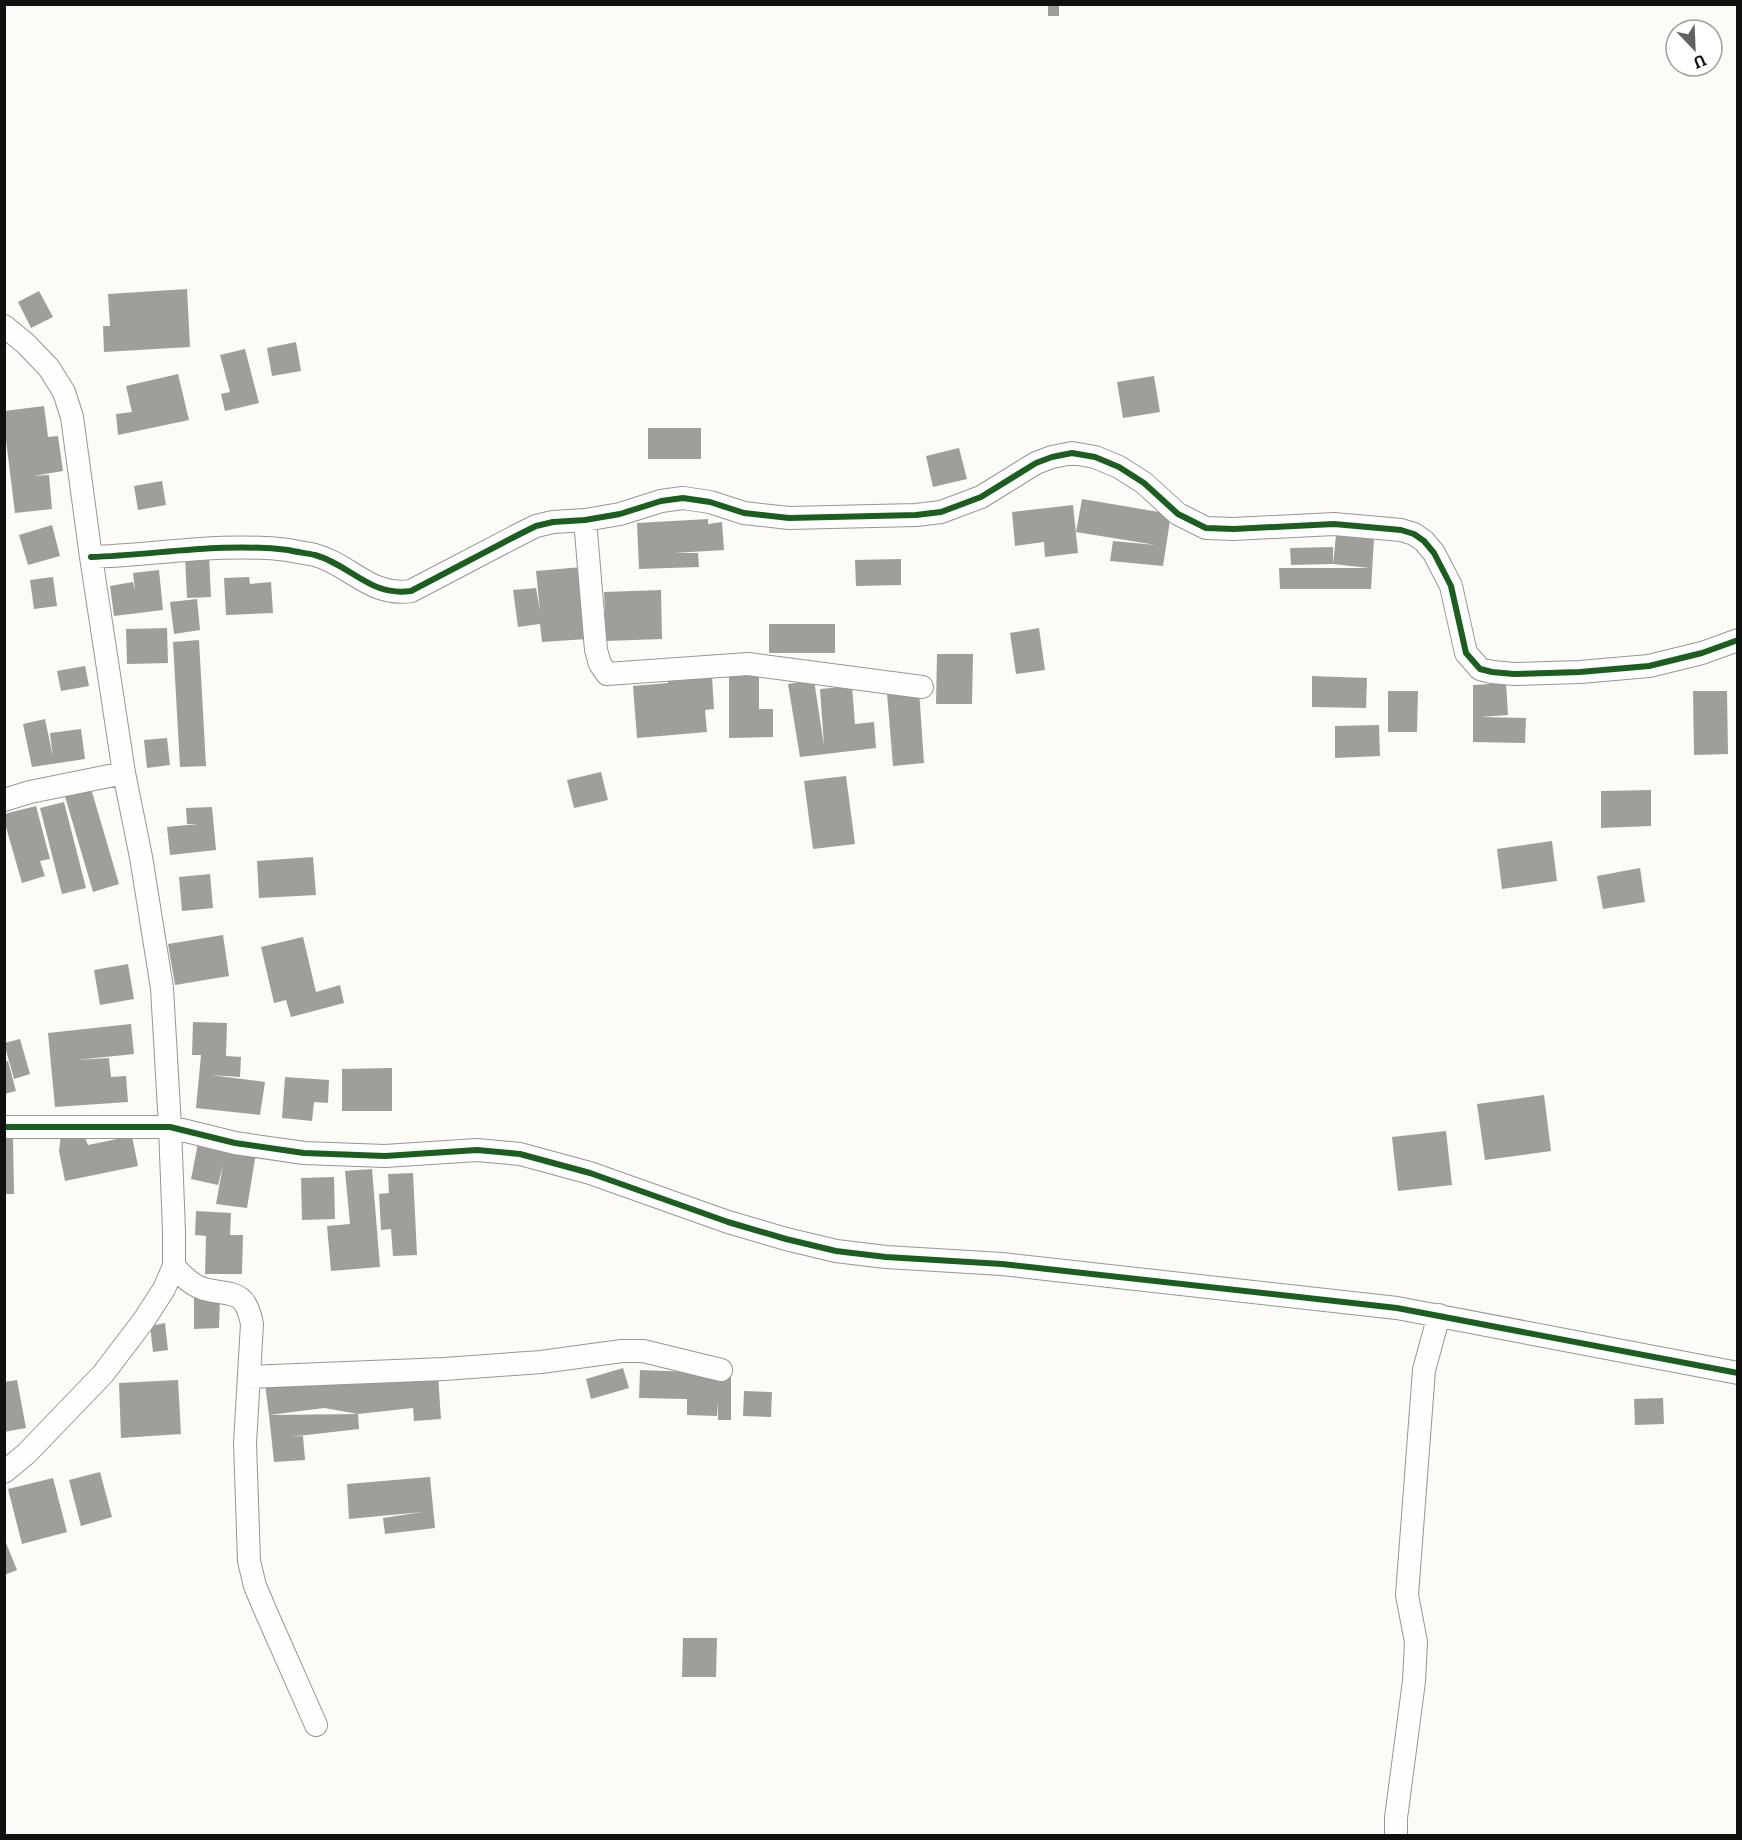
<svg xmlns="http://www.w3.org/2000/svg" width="1742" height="1840" font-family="Bitter,serif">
<rect width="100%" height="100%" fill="#fcfbf7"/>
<path fill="#a09e9b" d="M1048 4H1059V16H1048Z
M187 289 190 347 104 352 103 326H110L108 294Z
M39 291 53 317 31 328 18 302Z
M296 342 301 371 272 376 267 348Z
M245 349 259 403 225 411 221 394 230 392 220 355Z
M178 374 189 420 118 435 116 414 132 412 126 386Z
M1154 376 1160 412 1123 418 1117 382Z
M44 406 48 437 58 436 63 471 33 476 49 475 52 509 15 513 5 432V411Z
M648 428H701V459H648Z
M959 448 967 479 933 487 926 456Z
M162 481 166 505 138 510 134 486Z
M1082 499 1171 514 1163 566 1110 561 1113 541 1156 545 1076 532Z
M1073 505 1078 553 1045 557 1044 542 1015 546 1012 512Z
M708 519V524L722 522 724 550 674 553H698L699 567 639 569 637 523Z
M52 525 60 556 28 565 19 535Z
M1336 535 1374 539 1371 589H1280L1279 568H1369L1333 564Z
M1333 547V564L1291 565 1290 548Z
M209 555 211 597 187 598 185 556Z
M901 559V585L856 586 855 560Z
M582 567 587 639 542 642 540 624 518 627 513 590 536 588 540 611 536 571Z
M159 570 163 610 114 616 110 586 133 582 135 591 133 573Z
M53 577 57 606 34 609 30 580Z
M249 577 250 584 271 582 273 613 226 615 224 578Z
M661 590 662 639 606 641 604 592Z
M197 599 200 630 174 634 170 602Z
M769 624H835V653H769Z
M167 628 168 663 127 664 126 629Z
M1039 628 1045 670 1016 674 1010 633Z
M199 640 206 766 180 767 173 642Z
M937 654H973L972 704H936Z
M85 666 89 686 61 691 57 671Z
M712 676 714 709 705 710 707 732 637 738 633 686 668 683V679Z
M729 676H759V709H773V737L729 738Z
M1312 676 1367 678 1366 708 1312 707Z
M814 680 824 746 820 689 852 686 855 724 874 722 876 748 800 757 788 684Z
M1506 683 1508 715 1481 717 1526 718 1525 743 1473 742V685Z
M919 690 924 763 893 766 887 693Z
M1388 691H1418L1417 732H1388Z
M1693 691H1727L1728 754 1694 755Z
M45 719 53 757 50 733 81 729 85 759 32 767 23 724Z
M1379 725 1380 756 1335 758V726Z
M167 738 170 765 147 768 144 740Z
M601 772 608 800 574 808 567 780Z
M846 776 855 844 813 849 804 781Z
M90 785 119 884 93 892 64 793Z
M1651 790V826L1601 828V791Z
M64 802 86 888 62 894 40 808Z
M36 806 50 859 40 861 45 876 22 883 4 820V814Z
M212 807 216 850 170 855 167 827 198 824H187L186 808Z
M1552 841 1557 881 1502 889 1497 849Z
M313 857 316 895 259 898 257 861Z
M1640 868 1645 902 1603 909 1597 876Z
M210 874 213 908 182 911 179 877Z
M223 935 229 976 175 985 168 944Z
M303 937 316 992 340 985 344 1003 291 1017 286 1000 274 1003 261 947Z
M128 964 134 999 100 1005 94 970Z
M193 1022 227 1023 226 1056 241 1057 240 1077 210 1075 265 1082 260 1115 196 1108 201 1055H192Z
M131 1024 134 1054 76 1060 109 1058 111 1077 126 1076 128 1102 55 1107 48 1033Z
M20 1039 30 1074 14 1079 4 1043Z
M8 1061 16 1091 4 1094V1062Z
M392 1068V1111H342V1069Z
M285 1077 329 1080 328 1103 314 1102 312 1121 282 1118Z
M1544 1095 1551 1151 1485 1160 1477 1104Z
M1446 1131 1452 1185 1398 1191 1392 1137Z
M61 1134 84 1135 88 1145 132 1136 138 1166 65 1181 59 1151Z
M4 1139H13L14 1194H4Z
M198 1143 256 1153 247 1208 216 1204 223 1165 218 1185 191 1179Z
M372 1169 380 1267 331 1271 327 1226 350 1224 345 1171Z
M413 1173 417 1255 393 1256 391 1229 381 1230 379 1194 389 1193 388 1174Z
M334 1177 335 1219 302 1220 301 1178Z
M196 1211 231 1213 230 1235H243L242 1274H205L206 1236 195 1235Z
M194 1298H220L219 1328 194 1329Z
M165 1323 168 1350 153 1352 150 1326Z
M623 1368 629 1388 591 1399 586 1379Z
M640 1370 718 1373V1376H731V1420H718V1401L717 1416 687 1415V1399L639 1398Z
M438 1375 441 1419 414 1421 413 1408 358 1414 359 1429 289 1437 303 1436 305 1460 274 1462 269 1415 358 1414 324 1408 269 1415 265 1384 320 1378 354 1384Z
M17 1380 26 1428 4 1432V1382Z
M178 1380 181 1434 121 1438 119 1383Z
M744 1391 772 1392 771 1417 743 1416Z
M1663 1398 1664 1424 1635 1425 1634 1399Z
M100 1472 112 1517 81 1526 69 1480Z
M430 1477 435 1528 385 1534 383 1518 422 1512 349 1519 347 1484Z
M53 1478 67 1532 22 1544 8 1489Z
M4 1538 17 1570 4 1575Z
M683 1638H717L716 1677H682Z"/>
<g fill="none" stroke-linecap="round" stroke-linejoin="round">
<defs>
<path id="minor" d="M4 326 25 343 49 368 64 392 72 417 91 557 124 773 141 857 162 988 170 1127 174 1232V1266L164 1289 144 1320 103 1374 26 1454 4 1472
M585 520 596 650 600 664 607 674 748 664 922 687
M91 557C156 555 222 542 288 550 296 552 306 553 315 555 351 565 370 597 411 591L518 535 536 526 553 522 585 520 620 514 661 501 683 498 710 502 744 513 789 518 916 515 941 512 981 497 1036 463 1052 457 1072 453 1095 457 1119 467 1144 483 1178 514 1206 528 1234 529 1334 524 1401 530 1414 534 1424 541 1434 553 1451 586 1466 653 1480 669 1492 672 1514 674 1580 672 1649 666 1702 653 1738 640
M4 800 30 792 124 773
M4 1127H170L235 1143 304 1153 385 1156 477 1150 520 1154 590 1173 728 1222 786 1239 836 1251 886 1257 1002 1264 1397 1308 1738 1373
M174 1266C182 1276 191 1285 204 1289 232 1296 245 1288 252 1324L245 1443 249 1561 255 1586 266 1612 316 1725
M249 1377 444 1369 541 1362 622 1351H643L721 1370
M1396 1836V1818L1414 1681 1416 1642 1407 1595 1424 1370 1439 1315"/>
</defs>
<use href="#minor" stroke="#969694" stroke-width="24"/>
<use href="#minor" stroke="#fffefe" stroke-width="22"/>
<defs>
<path id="cycleway" d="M91 557C156 555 222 542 288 550 296 552 306 553 315 555 351 565 370 597 411 591L518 535 536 526 553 522 585 520 620 514 661 501 683 498 710 502 744 513 789 518 916 515 941 512 981 497 1036 463 1052 457 1072 453 1095 457 1119 467 1144 483 1178 514 1206 528 1234 529 1334 524 1401 530 1414 534 1424 541 1434 553 1451 586 1466 653 1480 669 1492 672 1514 674 1580 672 1649 666 1702 653 1738 640
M4 1127H170L235 1143 304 1153 385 1156 477 1150 520 1154 590 1173 728 1222 786 1239 836 1251 886 1257 1002 1264 1397 1308 1738 1373"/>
</defs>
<use href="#cycleway" stroke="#fff" stroke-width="10"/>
<use href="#cycleway" stroke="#1b5e20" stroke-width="6"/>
</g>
<rect width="1742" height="1840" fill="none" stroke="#101010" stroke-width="12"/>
<g transform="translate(1694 48) rotate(157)"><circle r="28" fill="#ffffff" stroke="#9f9f9f" stroke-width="1.5"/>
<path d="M0-4.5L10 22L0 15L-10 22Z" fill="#636261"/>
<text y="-9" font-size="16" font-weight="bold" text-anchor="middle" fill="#101010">U</text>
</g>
</svg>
